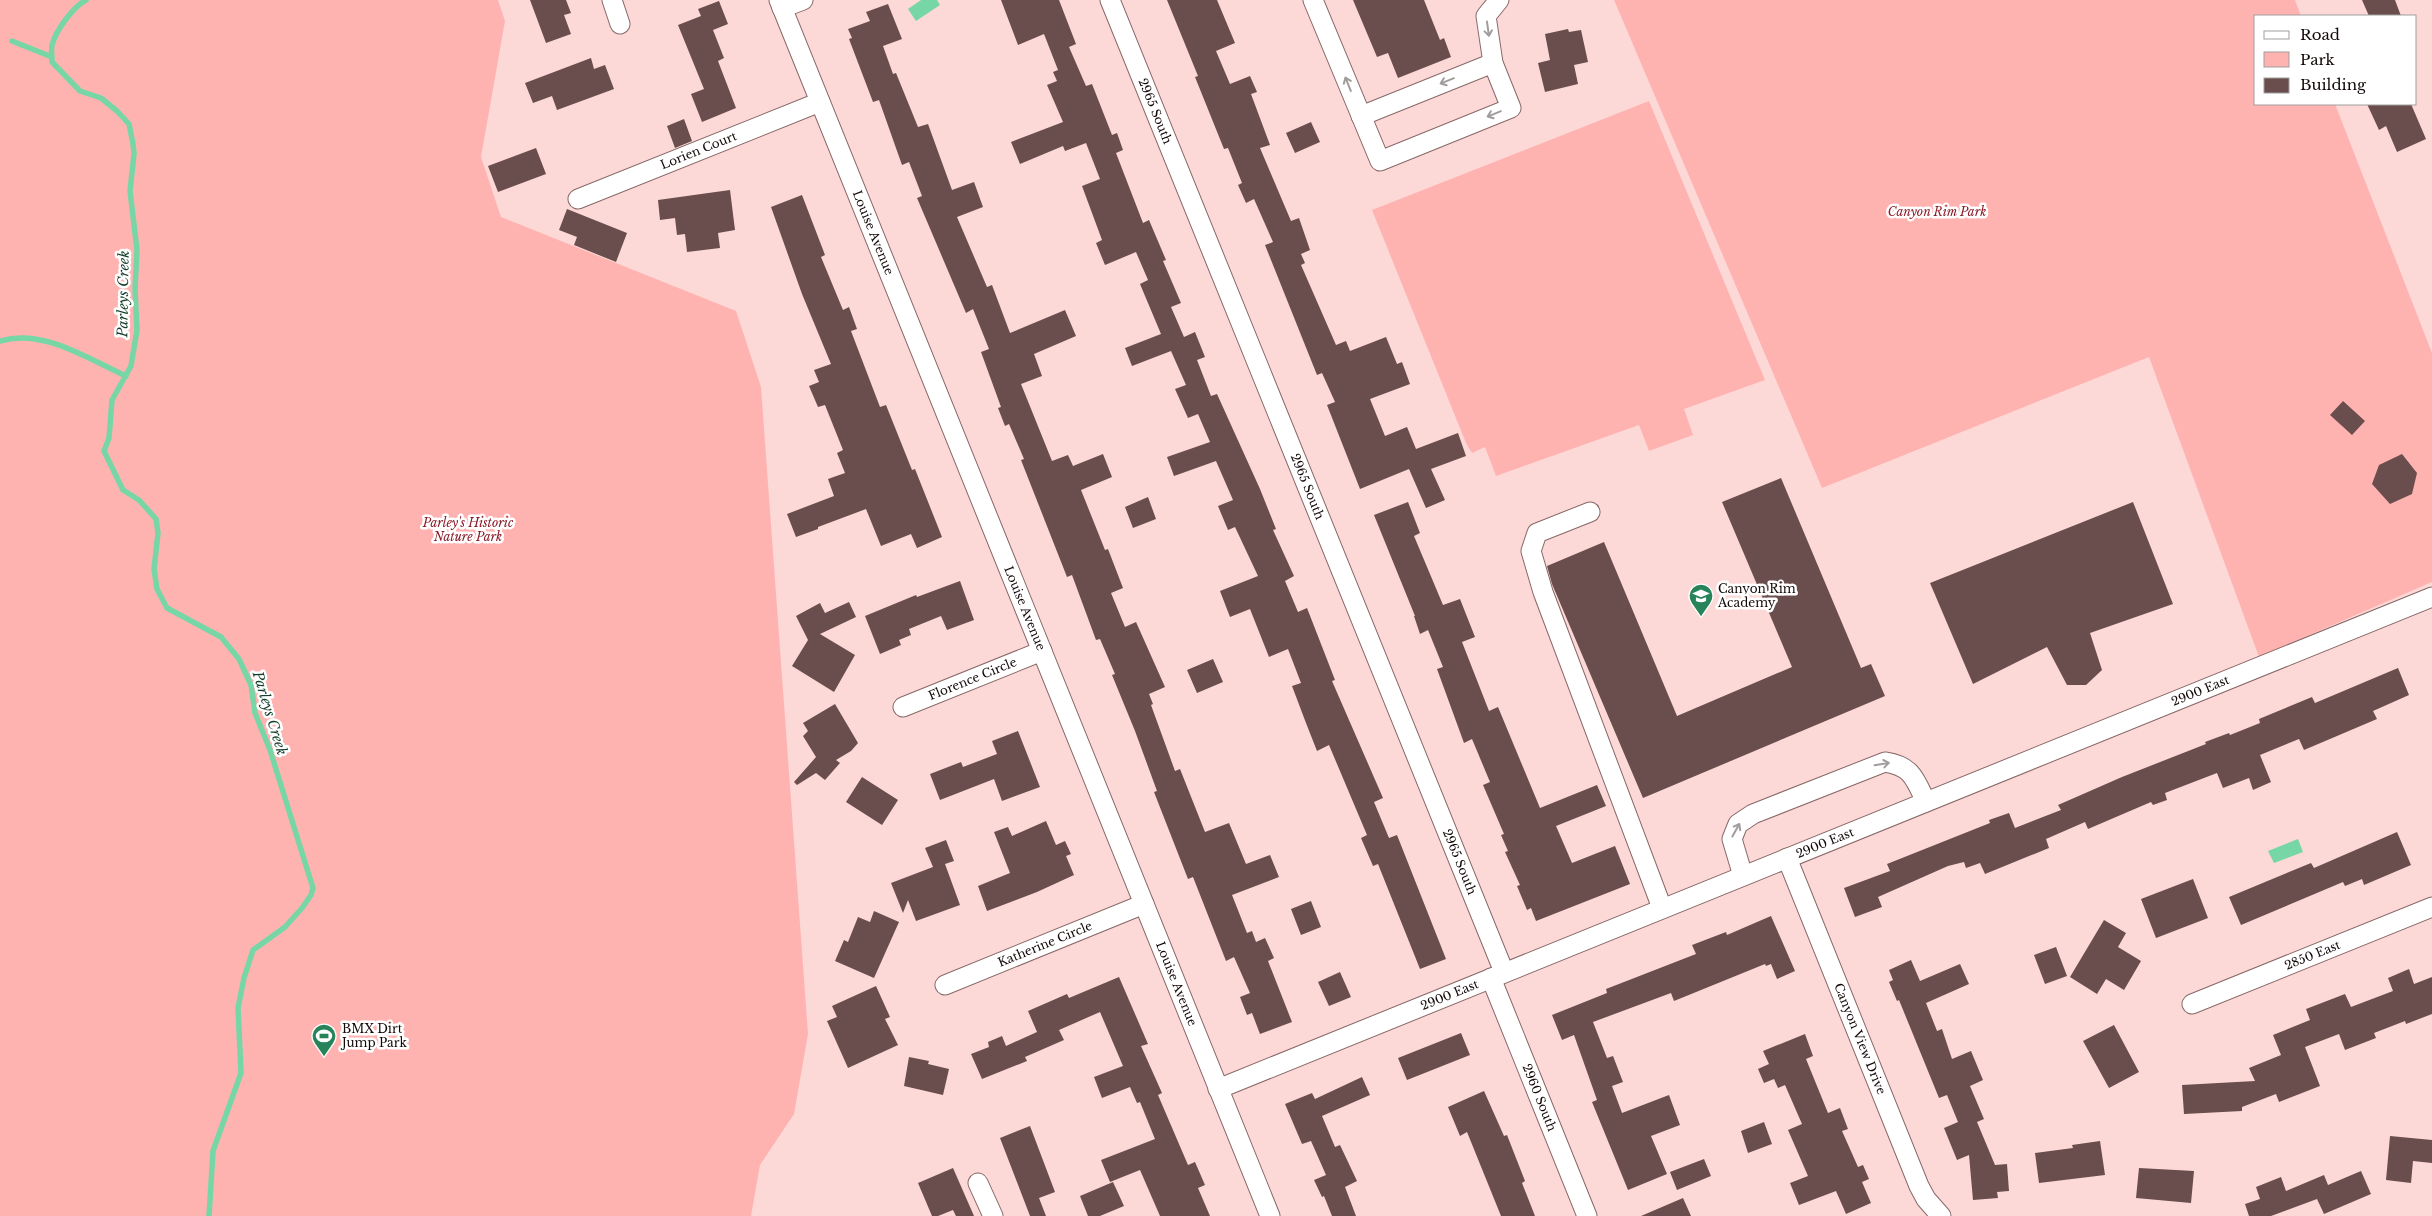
<svg xmlns="http://www.w3.org/2000/svg" width="2432" height="1216" font-family="'Libre Baskerville',serif">
<rect width="100%" height="100%" fill="#fcd9d7"/>
<path fill="#ffb3b1" d="M0 0H498L505 21 481 157 501 217 736 311 761 387 808 1034 794 1114 760 1165 751 1216H0Z
M1614 0H2295L2301 16H2256V104H2335L2432 353V582L2259 657 2149 357 1822 488Z
M1649 101 1765 380 1684 409 1693 435 1649 451 1639 425 1496 476 1485 447 1472 453 1466 443 1372 210Z"/>
<path fill="#77d6a5" d="M921 0H937L940 5 916 21 908 9Z
M2298 839 2303 852 2274 863 2268 851Z"/>
<g fill="none" stroke-linecap="round" stroke-linejoin="round">
<path stroke="#77d6a5" stroke-width="5.5" d="M86 0C73 7 56 30 52 45 51 50 52 56 52 62L80 91 101 98 117 111 129 124 133 144 134 154 130 191 137 250 135 289 137 330 131 366 112 400 109 438 104 451 123 490 139 500 156 519 158 533 154 569 157 589 167 608 221 637 239 659 251 685 255 713 270 750 313 888 311 895 302 908 285 927 253 950 244 978 238 1008 241 1073 213 1151 209 1216
M12 41 52 57
M0 341C43 328 88 359 126 376"/>
</g>
<path fill="#6a4d4d" d="M530 0H566L571 13 564 15 571 34 546 43Z
M1001 0H1059L1076 44 1069 47 1086 86 1092 84 1112 135 1117 133 1123 150 1116 153 1143 223 1149 220 1166 260 1163 261 1181 303 1171 307 1184 337 1195 332 1205 357 1197 360 1211 396 1217 394 1260 489 1276 529 1273 530 1294 576 1285 581 1298 612 1307 608 1335 680 1332 681 1383 798 1374 802 1389 838 1397 835 1446 959 1420 969 1378 864 1373 866 1361 838 1367 835 1329 745 1317 751 1306 723 1292 686 1301 683 1288 649 1269 657 1250 609 1230 617 1220 591 1258 576 1235 527 1228 530 1218 506 1233 500 1216 461 1174 476 1167 457 1210 442 1198 414 1188 418 1175 389 1186 385 1171 351 1132 366 1125 348 1161 334 1140 284 1148 280 1136 252 1105 265 1096 243 1102 240 1082 186 1100 179 1086 143 1065 151 1063 146 1020 164 1011 142 1063 122 1047 85 1057 81 1053 72 1058 70 1044 34 1018 45Z
M1167 0H1217L1235 43 1216 51 1230 84 1250 76 1257 92 1251 94 1270 145 1260 148 1291 221 1299 218 1310 250 1301 254 1305 263 1301 265 1336 345 1346 341 1350 351 1386 337 1397 364 1402 362 1410 384 1370 399 1385 436 1407 427 1416 449 1458 433 1466 456 1431 469 1445 500 1426 508 1409 469 1360 489 1327 405 1335 402 1322 373 1317 375 1265 245 1273 242 1254 199 1246 203 1238 185 1242 183 1228 148 1224 149 1195 77 1198 76Z
M1353 0H1424L1440 40 1444 38 1451 57 1398 78 1388 53 1377 57Z
M2362 0H2395L2401 16H2369Z
M719 1 728 24 713 30 724 58 718 61 736 108 702 122 691 94 704 89 678 25 701 16 698 9Z
M888 4 902 39 883 46 893 74 896 73 918 127 928 124 952 190 974 182 983 207 957 217 987 287 992 285 1010 333 1065 310 1076 336 1034 354 1042 376 1021 384 1052 461 1068 455 1073 466 1103 454 1112 477 1081 490 1105 550 1108 549 1123 588 1111 593 1125 627 1136 622 1165 687 1149 694 1153 704 1151 705 1175 771 1180 769 1205 832 1229 823 1246 864 1270 855 1279 877 1232 895 1247 933 1252 931 1256 942 1265 938 1274 958 1268 961 1292 1022 1260 1034 1252 1013 1247 1015 1240 997 1250 993 1234 957 1226 961 1193 877 1188 879 1154 792 1157 791 1135 731 1112 675 1115 674 1100 639 1096 640 1072 575 1067 577 1021 460 1024 459 1009 424 1005 426 998 408 1001 407 981 352 989 349 973 309 966 313 917 198 922 196 909 162 902 165 879 100 873 102 849 39 852 38 848 29 870 21 866 12Z
M1568 29 1569 32 1581 30 1588 62 1574 65 1578 84 1545 92 1538 63 1550 60 1545 34Z
M591 58 594 69 605 65 614 89 557 110 552 96 533 103 525 83Z
M2367 104H2411L2426 139 2397 152 2386 126 2379 130Z
M684 119 692 141 675 148 667 126Z
M1311 122 1320 142 1295 153 1286 133Z
M536 148 546 174 498 192 488 166Z
M730 190 735 230 718 233 720 248 687 252 685 234 677 235 675 218 660 220 658 200Z
M802 195 825 255 821 257 843 310 849 307 857 329 851 331 880 407 886 405 912 470 915 469 942 537 917 548 911 534 881 546 866 509 818 527V529L796 537 787 514 834 496 828 479 845 473 837 453 843 450 825 405 818 407 809 386 819 382 814 370 831 364 802 294 771 207Z
M567 209 627 233 616 262 574 245 577 237 559 230Z
M2343 401 2365 421 2352 435 2330 415Z
M2402 454 2417 473 2412 494 2390 504 2372 484 2379 465Z
M1781 478 1861 668 1871 664 1885 696 1643 798 1552 584 1547 566 1604 542 1677 716 1792 667 1722 502Z
M1148 497 1156 519 1133 528 1125 507Z
M1408 502 1420 533 1414 536 1443 605 1460 599 1475 637 1462 642 1489 711 1498 707 1540 808 1597 785 1606 806 1556 826 1572 863 1615 846 1630 884 1536 921 1531 908 1527 910 1517 886 1520 885 1505 852 1508 851 1501 835 1504 834 1483 785 1490 782 1472 739 1464 743 1437 669 1443 667 1428 630 1420 634 1414 616H1415L1374 515Z
M2133 502 2173 604 2090 633 2102 670 2086 685H2067L2047 647 1973 684 1930 583Z
M960 581 974 620 947 630 941 616 909 629 911 635 899 640 901 645 880 654 865 616 916 595 917 597Z
M849 602 856 617 820 634 855 655 834 692 792 666 808 640 796 616 820 603 825 613Z
M1213 659 1223 682 1197 693 1187 670Z
M2398 668 2409 695 2373 711 2377 719 2304 750 2299 739 2260 755 2271 782 2253 790 2249 778 2223 788 2217 773 2165 793 2167 800 2153 805 2151 802 2088 829 2085 822 2046 839 2049 848 1985 874 1980 863 1966 868 1964 862 1948 866 1878 897 1882 907 1855 917 1844 888 1890 871 1887 864 1990 823 1989 820 2009 813 2015 828 2061 810 2058 805 2122 777 2206 744 2205 742 2229 733 2230 735 2260 723 2259 719 2312 697 2315 703Z
M835 704 858 743 851 751 836 760 840 763 825 780 816 773 797 785 794 782 816 757 803 736 808 731 803 723Z
M1018 731 1040 787 1002 801 994 779 940 800 930 774 961 762 963 767 997 754 992 741Z
M862 777 898 800 882 825 846 802Z
M1046 821 1056 845 1065 841 1071 854 1066 856 1074 875 1037 892 987 911 978 886 1010 873 994 832 1008 827 1012 836Z
M2397 832 2411 865 2364 885 2362 879 2345 886 2343 882 2241 925 2229 897 2311 863 2314 868Z
M946 840 954 861 945 864 960 905 916 921 908 900 903 913 891 883 933 867 925 848Z
M2193 879 2208 918 2156 938 2141 899Z
M1311 901 1321 927 1301 935 1291 909Z
M874 911 899 922 874 978 835 961 844 940 848 942 858 917 870 922Z
M1771 916 1795 971 1777 979 1771 964 1766 966 1765 964 1674 1001 1671 993 1593 1022 1607 1058 1613 1056 1623 1082 1612 1086 1622 1113 1669 1095 1680 1125 1651 1136 1667 1174 1628 1190 1592 1102 1597 1100 1574 1035 1562 1040 1552 1015 1607 993 1606 989 1696 954 1692 945 1726 932 1727 935Z
M2104 920 2126 933 2118 947 2141 961 2124 990 2106 979 2097 994 2070 977Z
M2056 947 2067 976 2045 984 2034 955Z
M1911 960 1920 981 1960 964 1969 984 1926 1003 1937 1031 1942 1029 1952 1059 1971 1051 1983 1080 1970 1086 1984 1119 1977 1122 1995 1165 2007 1164 2009 1191 1997 1192 1998 1198 1973 1200 1969 1155 1957 1160 1944 1128 1958 1122 1947 1095 1939 1098 1899 1000 1897 1001 1889 982 1893 980 1889 970Z
M2409 969 2414 984 2432 977V1014L2406 1024 2405 1021 2374 1033 2376 1038 2345 1050 2339 1034 2305 1047 2320 1086 2279 1102 2276 1094 2242 1107V1111L2184 1114 2182 1085 2255 1081 2249 1068 2281 1055 2273 1035 2310 1020 2306 1009 2345 994 2351 1007 2393 991 2388 978Z
M1340 972 1351 997 1329 1006 1318 982Z
M1119 977 1148 1044 1141 1046 1162 1093 1158 1095 1188 1165 1195 1162 1205 1185 1198 1188 1210 1216H1160L1140 1170 1110 1182 1101 1160 1155 1139 1140 1102 1137 1103 1130 1087 1102 1098 1094 1077 1123 1066 1100 1012 1059 1030 1064 1040 1025 1057 1027 1061 982 1079 971 1054 989 1047 988 1042 1002 1036 1006 1046 1037 1032 1028 1011 1067 994 1069 998Z
M876 986 890 1017 885 1019 898 1045 848 1068 827 1021 837 1017 832 1006Z
M2114 1025 2139 1072 2109 1088 2083 1041Z
M1461 1033 1470 1055 1407 1080 1398 1058Z
M1805 1034 1813 1056 1806 1059 1828 1113 1840 1108 1848 1129 1842 1131 1858 1167 1863 1165 1869 1179 1862 1182 1871 1203 1846 1214 1836 1191 1799 1205 1790 1183 1808 1176 1788 1130 1802 1124 1785 1085 1778 1088 1774 1079 1764 1083 1758 1069 1769 1064 1763 1051Z
M909 1057 929 1061 928 1064 949 1069 943 1095 904 1086Z
M1362 1077 1370 1095 1322 1116 1335 1147 1340 1145 1357 1181 1345 1187 1356 1216H1332L1324 1196 1322 1197 1314 1180 1326 1175 1311 1141 1302 1144 1285 1104 1312 1093 1315 1099Z
M1484 1091 1504 1136 1507 1135 1525 1181 1522 1183 1535 1216H1501L1467 1132 1460 1136 1448 1107Z
M1764 1122 1772 1144 1748 1153 1741 1131Z
M1030 1126 1055 1192 1039 1198 1046 1216H1030L1000 1138Z
M2390 1136 2432 1140V1163L2413 1161 2411 1183 2386 1180Z
M2100 1141 2105 1175 2039 1183 2035 1153 2073 1148 2072 1145Z
M1704 1159 1711 1176 1677 1190 1670 1172Z
M953 1168 974 1216H956L953 1210 938 1216H932L918 1183Z
M2139 1168 2194 1171 2191 1203 2136 1198Z
M2361 1171 2371 1194 2324 1214 2317 1199 2271 1216H2249L2245 1204 2260 1199 2256 1187 2281 1177 2286 1191 2324 1175 2328 1185Z
M1113 1182 1124 1206 1100 1216H1088L1080 1196Z
M1683 1198 1691 1216H1641Z"/>
<g fill="none" stroke-linecap="round" stroke-linejoin="round">
<defs>
<g id="minor">
<path d="M612 0 620 24"/>
<path id="s1" d="M779 0 1270 1216"/>
<path id="s2" d="M1110 0 1504 972"/>
<path d="M1313 0 1380 161 1511 108 1493 63 1486 16 1499 0"/>
<path d="M782 8 803 0"/>
<path d="M1361 116 1493 63"/>
<path id="s3" d="M578 199 820 102"/>
<path d="M1590 512 1537 533 1531 551 1543 592 1662 908"/>
<path id="s4" d="M903 707 1042 651"/>
<path id="s5" d="M1787 858 1919 1186 1926 1199 1941 1216"/>
<path d="M1743 876 1732 839 1738 824 1753 814 1885 762C1912 766 1915 779 1926 802"/>
<path id="s6" d="M1491 978 1587 1216"/>
<path id="s7" d="M945 985 1144 904"/>
<path id="s8" d="M2192 1004 2432 907"/>
<path id="s9" d="M1218 1089 2432 597"/>
<path d="M978 1183 993 1216"/>
</g>
</defs>
<use href="#minor" stroke="#876867" stroke-width="21"/>
<use href="#minor" stroke="#fff" stroke-width="19"/>
</g>
<defs><path id="oneway-shaft" d="M-6 0H5M1.5-3L5.5 0L1.5 3" fill="none" stroke-width="1.6" stroke-linecap="round" stroke-linejoin="round" transform="scale(1.25)"/></defs>
<g stroke="#a19d9d">
<use href="#oneway-shaft" transform="translate(1488 29) rotate(82)"/>
<use href="#oneway-shaft" transform="translate(1447 81) rotate(158)"/>
<use href="#oneway-shaft" transform="translate(1348 84) rotate(-112)"/>
<use href="#oneway-shaft" transform="translate(1494 114) rotate(158)"/>
<use href="#oneway-shaft" transform="translate(1882 764) rotate(-9)"/>
<use href="#oneway-shaft" transform="translate(1736 830) rotate(-61)"/>
</g>
<defs>
<symbol id="school-pin" viewBox="-11 -11 22 30"><path d="M0 17L-7.5 6A9.5 9.5 0 1 1 7.5 6Z" fill="#27835a" stroke="#fff"/><path d="M0-5L7-2L0 1L-7-2ZM-4 1L0 2.5L4 1V4Q0 6-4 4Z" fill="#fff"/></symbol>
<symbol id="stadium-pin" viewBox="-11 -11 22 30"><path d="M0 17L-7.5 6A9.5 9.5 0 1 1 7.5 6Z" fill="#27835a" stroke="#fff"/><path d="M0-5a6.5 5 0 1 0 0 10a6.5 5 0 1 0 0-10ZM-3.5-1.8h7v3.6h-7Z" fill="#fff"/></symbol>
</defs>
<g fill-rule="evenodd">
<use href="#school-pin" x="1687" y="582" width="28" height="38"/>
<use href="#stadium-pin" x="310" y="1022" width="28" height="38"/>
</g>
<g text-anchor="middle" stroke-width="5" stroke-linejoin="round" paint-order="stroke">
<g font-size="12" fill="#140909" stroke="#fff">
<text dy="4" stroke="none"><textPath href="#s2" startOffset="120">2965 South</textPath></text>
<text dy="4" stroke="none"><textPath href="#s3" startOffset="130">Lorien Court</textPath></text>
<text dy="4" stroke="none"><textPath href="#s1" startOffset="251">Louise Avenue</textPath></text>
<text dy="4" stroke="none"><textPath href="#s2" startOffset="525">2965 South</textPath></text>
<text dy="4" stroke="none"><textPath href="#s1" startOffset="656">Louise Avenue</textPath></text>
<text dy="4" stroke="none"><textPath href="#s4" startOffset="75">Florence Circle</textPath></text>
<text dy="4" stroke="none"><textPath href="#s9" startOffset="1060">2900 East</textPath></text>
<text dy="4" stroke="none"><textPath href="#s9" startOffset="655">2900 East</textPath></text>
<text dy="4" stroke="none"><textPath href="#s2" startOffset="930">2965 South</textPath></text>
<text dy="4" stroke="none"><textPath href="#s7" startOffset="108">Katherine Circle</textPath></text>
<text dy="4" stroke="none"><textPath href="#s8" startOffset="130">2850 East</textPath></text>
<text dy="4" stroke="none"><textPath href="#s1" startOffset="1061">Louise Avenue</textPath></text>
<text dy="4" stroke="none"><textPath href="#s9" startOffset="250">2900 East</textPath></text>
<text dy="4" stroke="none"><textPath href="#s5" startOffset="195">Canyon View Drive</textPath></text>
<text dy="4" stroke="none"><textPath href="#s6" startOffset="129">2960 South</textPath></text>
</g>
<g font-size="12" font-style="italic" fill="#8a1a27" stroke="#fff">
<text x="1937" y="216">Canyon Rim Park</text>
<text x="468" y="527">Parley's Historic<tspan x="468" dy="14">Nature Park</tspan></text>
</g>
<g font-size="12" fill="#140909" stroke="#fff" text-anchor="start">
<text x="1718" y="593">Canyon Rim<tspan x="1718" dy="14">Academy</tspan></text>
<text x="342" y="1033">BMX Dirt<tspan x="342" dy="14">Jump Park</tspan></text>
</g>
<g font-size="14" font-style="italic" fill="#153e2a" stroke="#fff">
<text transform="translate(123 294) rotate(-89)" y="5">Parleys Creek</text>
<text transform="translate(270 713) rotate(73)" y="5">Parleys Creek</text>
</g>
</g>
<rect x="2254" y="15" width="162" height="90" fill="#ffffff" stroke="#a19d9d"/>
<rect x="2264" y="31" width="25" height="8" fill="#ffffff" stroke="#a19d9d"/>
<text x="2300" y="40" font-size="15" fill="#140909">Road</text>
<rect x="2264" y="52" width="25" height="15" fill="#ffb3b1" stroke="#a19d9d"/>
<text x="2300" y="65" font-size="15" fill="#140909">Park</text>
<rect x="2264" y="78" width="25" height="15" fill="#6a4d4d" stroke="#a19d9d"/>
<text x="2300" y="90" font-size="15" fill="#140909">Building</text>
</svg>
